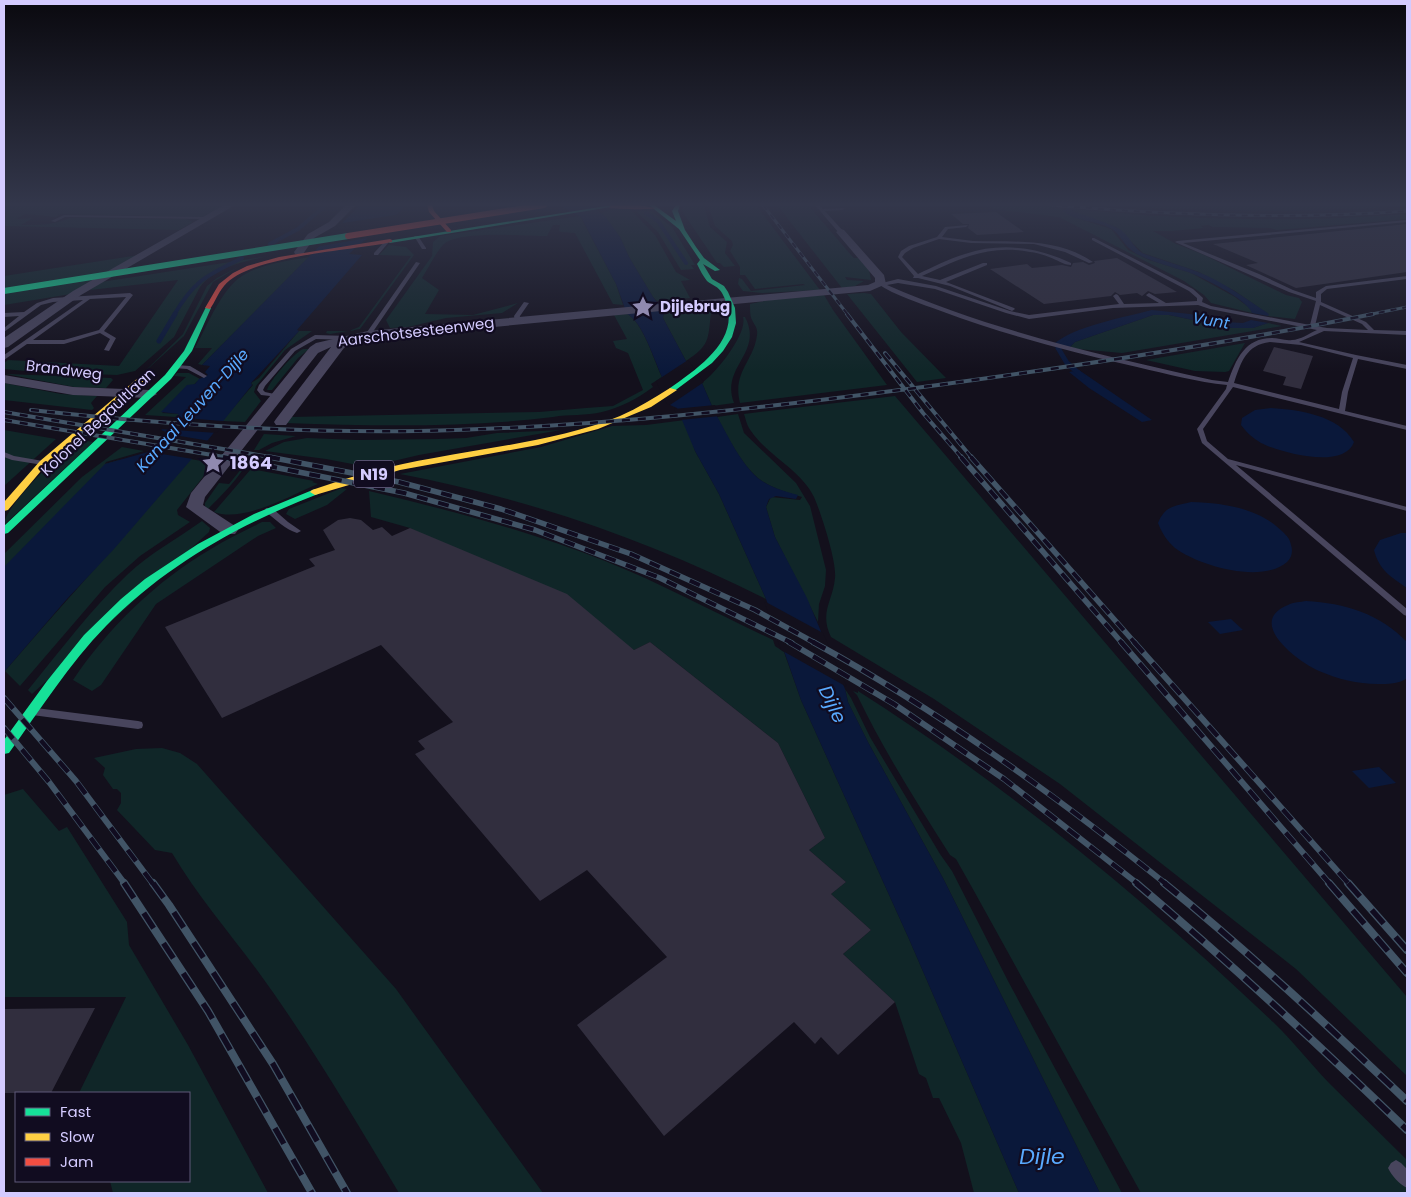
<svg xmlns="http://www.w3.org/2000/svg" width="1411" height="1197" font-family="Poppins,sans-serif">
<rect width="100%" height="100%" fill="#13101c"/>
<path fill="#102628" d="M19 205H225L202 217 60 214 56 217 25 214 16 219 33 218 21 225C37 225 55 225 70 218L186 219 193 222 179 230 4 226C4 214 8 210 19 205Z
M684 205 704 206 710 227 727 242 725 253 735 266 724 267 720 263H717L684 214 682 210Z
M708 205H756L820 290 762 293 743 291 738 284 739 278 742 279 751 291 805 285 803 284 755 289 745 275H740V267L730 251 733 245 732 241 715 226Z
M777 205H808L851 255 854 258H858L869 270 871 280 845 277 847 280 864 281 855 286 842 288Z
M985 205H1035L1064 209V211L1076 218 1111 229 1128 250 1149 260 1191 273 1235 297 1251 309 1252 313 1211 303 1204 295 1184 281 1059 217 995 209Z
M1093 205H1407V206C1302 213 1198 211 1093 205Z
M614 209 631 210 655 235 676 272 690 280 681 281 690 298 657 301 653 297 629 257 620 237 601 213Z
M1072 209C1182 220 1297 223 1407 214V219L1277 230 1270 228 1213 227 1208 225 1200 226 1204 228 1172 231H1153L1176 244 1202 254 1286 295 1299 298 1302 302 1295 319 1268 316V314L1235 291 1199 272 1143 253 1116 227 1078 214Z
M636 211H651L672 227 695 265H691L694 269 681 270 658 232Z
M580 216 616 284 623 305 613 304 575 233 561 232 559 231 560 225H553L547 236C525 236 457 230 443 245 435 254 429 267 422 278L439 290 425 314 473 315 518 303 502 313 446 318 408 327 390 328 386 320 432 256 433 242 440 236Z
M389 245 406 247 414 255 360 329 330 334 326 333 327 331H349L359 327 411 256 379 255Z
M139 255 71 294 4 305V276Z
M269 256C246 261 215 267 200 287L174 337 135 371 117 375 36 372 4 369V363L8 360 119 366 178 280 90 290 101 282Z
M309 257 202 365 198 364 212 348H195C206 328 222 288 242 276 261 264 287 261 309 257Z
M240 266 213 282 184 336 141 375 183 334 207 286 217 278Z
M864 293 871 294 901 332 946 378 917 382 847 294Z
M824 295 833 310 887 385 740 403C732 372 754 361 757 335 758 328 755 326 752 320 750 316 750 309 750 304L769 300Z
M691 308 711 312C708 340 710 345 686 361L663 318 664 312H668L667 310Z
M627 314C643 322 654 361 662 377L651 384 653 387C639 398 619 408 602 412 586 416 569 414 553 417 465 428 374 426 286 423L290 417 539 412 586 408 613 406 643 390 628 353 616 348 613 341 627 339 614 315Z
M1153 315H1169L1232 328H1253L1268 323 1282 326 1122 353 1078 349 1070 347 1075 342Z
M743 317H745C764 353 720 367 734 403L712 406 702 383C715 374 748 334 743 317Z
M299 331H312L285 350 256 386 254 392 261 401 245 422 222 421 253 385 251 383 259 378Z
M1245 343 1229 371 1225 372 1195 371 1146 360Z
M303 349H309L298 358 272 390H267C270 380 294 353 303 349Z
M177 373H189L200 379 162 413 180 414 176 417 145 415 186 377 174 376Z
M6 374 111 378 113 380 106 388 74 387Z
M4 383 61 394 97 396 91 403 94 408 92 410 4 400Z
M895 396 1407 997V1076L1296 969 1060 784 934 699 831 637C819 612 833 601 835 578 837 562 821 513 814 497 801 470 768 456 751 431 747 426 746 420 744 414Z
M738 414 744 433 796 483 810 506 826 570 825 586 819 604 818 622 775 537 766 507 771 497 800 500 802 497C789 493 774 489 762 481 742 467 728 437 717 417Z
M685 420 695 451 719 494 766 599C651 541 527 498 400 474L541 447 612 426 646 425Z
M4 430 56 439 4 486Z
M561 430 419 455 368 467 326 459 265 451 284 442 307 438 358 440 438 439 466 438 497 433Z
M264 434 296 436 272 443 259 450H254Z
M76 439 93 442 4 525C4 506 61 454 76 439Z
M122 447 144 451 106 462 105 464 119 460 4 568V554L82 477Z
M190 459 214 463 177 510 178 515 190 522 140 556 105 587 20 686 5 671C66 600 130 531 190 459Z
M242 468H244C234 483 221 496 208 509L205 506V503L219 483 229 484Z
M251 469 314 481 312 482 318 484C289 496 243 523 214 512Z
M342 488 347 489 327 505 295 519 286 514 289 509Z
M369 491C449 510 529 531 605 561 663 584 717 614 773 640L775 646 784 652 801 700 909 939 1019 1193H974L961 1143 939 1098H933L926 1078 919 1074 895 1002 843 954 871 930 831 894 846 882 809 850 825 838 778 743 650 642 634 650 410 528 371 517Z
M202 521 210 528 209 532 32 694 28 690C60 651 91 609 128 574 150 553 177 539 202 521Z
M262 522H270L276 528 258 536 156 604 101 685 92 691 73 680C107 629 157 580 211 549 227 539 245 531 262 522Z
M845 689 851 698 870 737 940 854 952 871 1008 981 1122 1193H1100L944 880 869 744 848 702Z
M853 691 858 693V691C1010 788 1143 898 1273 1022 1293 1041 1310 1063 1329 1083 1355 1109 1381 1134 1407 1160V1193H1141L974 891 956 859 950 855C917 803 884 751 857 695Z
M162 748 180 753 197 764 396 989 543 1193H399C354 1118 309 1041 257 970 228 931 197 895 172 853L155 850 117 810 121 803V793L117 789H113L103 775 105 768 94 758 136 749Z
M23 789 59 831 67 827 127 922 129 945 188 1045 268 1193H113L110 1181H189V1093H79L126 997H4V795Z"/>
<path fill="#0a183a" d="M360 205H406C390 224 367 236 349 254L362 255 297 330 299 331 251 383 252 385 208 440 114 549 66 600 4 672V567L105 464 148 452 166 432 161 430 179 414 161 412 187 385 195 384 199 379 208 375 205 372 210 366 202 365Z
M558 205H589L605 216 620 237 629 257 653 297 664 312 663 318 686 361 702 383 712 406V408C726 430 740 466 762 481 773 488 786 492 798 495L796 499 776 496 769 499 766 507 775 537 807 598 845 689 848 702 869 744 944 880 1100 1193H1019L909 939 801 700 766 599 719 494 695 451 677 408 670 405 658 380 662 377C654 360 643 322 627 314L616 284 581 217Z
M1064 209C1069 209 1116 226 1121 230 1130 237 1133 247 1142 253 1160 260 1180 265 1198 272 1224 282 1246 299 1269 314L1268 316 1252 313C1247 299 1202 277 1188 272 1172 267 1156 263 1141 256 1123 248 1122 234 1110 228 1095 220 1076 222 1063 211Z
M1152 310 1190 314 1225 322 1243 323 1251 320 1268 323 1253 328H1232L1169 315H1153L1075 342 1070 347 1054 344C1074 326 1126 317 1152 310Z
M1079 370 1152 420 1142 422 1089 388 1069 372Z
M1271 408C1300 410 1338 415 1354 442 1344 470 1281 453 1261 443 1253 438 1247 433 1241 425L1242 418 1255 410Z
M1191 502C1224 503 1259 508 1283 532 1287 536 1290 539 1291 545 1293 551 1292 557 1287 562 1262 584 1199 566 1175 548 1167 541 1162 533 1158 523 1165 506 1174 506 1191 502Z
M1401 533H1407V588C1391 577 1379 570 1374 550L1380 540Z
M1306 601C1345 603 1380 614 1407 642V678C1400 684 1387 684 1378 684 1357 684 1338 679 1319 671 1298 662 1245 622 1288 605 1293 602 1301 602 1306 601Z
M1231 619 1243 630 1220 634 1208 622Z
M1379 767 1396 783 1369 788 1352 771Z"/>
<path fill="#13101c" d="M401 214 385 235 315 247 337 224Z
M688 360 704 382 670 405 667 404 656 381Z
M715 405 720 416 680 420 674 409Z
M172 417 222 421H225L217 433 159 429Z
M162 433 210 441 193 459 143 451 146 450Z
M764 601 823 633 847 687 781 650Z"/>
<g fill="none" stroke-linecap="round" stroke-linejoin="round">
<path stroke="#0a183a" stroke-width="4" d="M1069 205 1068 210 1074 214
M4 211 13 205
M646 213 658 221 686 263
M270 244 298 229 326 205
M174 315C195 279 207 276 242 258"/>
<path stroke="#0a183a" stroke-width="5" d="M159 341 175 314
M1065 343 1058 348 1067 363 1083 377"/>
</g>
<path fill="#312e3e" d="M996 212 1024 232 977 235 968 228 969 224H963L951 214Z
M1407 224V272L1296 288 1246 265 1258 263 1213 244Z
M1117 258 1177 292 1155 294 1148 291 1142 296 1137 293 1120 295 1115 292 1111 296 1044 304 990 269 1027 264 1032 268 1062 265 1071 267 1073 263 1083 262 1089 265 1095 263 1094 261Z
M1274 347 1313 356 1301 389 1283 385 1286 377 1263 371Z
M350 518 361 520 373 530 382 527 392 536 410 528 567 594 634 650 650 642 778 743 825 838 809 850 846 882 831 894 871 930 843 954 895 1002 838 1055 821 1037 815 1044 794 1022 664 1136 577 1025 667 957 587 870 540 901 415 754 425 749 418 741 453 722 381 645 222 718 165 627 315 566 309 559 335 550 323 530 338 520Z
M95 1008 51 1093H4V1009Z"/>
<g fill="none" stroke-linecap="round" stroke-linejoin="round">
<path fill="#48455d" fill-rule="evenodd" d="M815 205H819L823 209 845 208 843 210 825 211 843 231V233H839Z
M64 215 207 217 209 218 207 219 65 217 55 222 51 221Z
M1407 220V222L1183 243 1259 274 1293 290 1316 298V292L1326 286 1407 276V279L1327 289 1321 294V302L1366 322 1374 330 1407 331V335L1324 331 1299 342 1356 355 1407 365V369L1358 359 1348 392 1345 411 1407 426V430L1233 387 1203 429 1207 441 1228 459 1407 507V511L1236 465 1407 609V616L1404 615 1202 443 1197 429 1226 389 1227 385C1197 382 1167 374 1137 367 1071 352 1005 335 941 311 922 304 894 295 878 284L898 279 936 286 1010 311 1029 315 1119 304 1113 296 1116 294 1118 295 1124 304 1159 303 1147 296 1146 295 1149 293 1166 303 1197 301V298L1189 291 1092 240V238H1094L1193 289 1203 298 1202 302 1211 306 1310 325 1316 301 1289 292 1175 242 1177 241ZM898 283 935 289 1006 313 1029 319 1113 308 1198 305 1210 309 1317 330C1310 333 1300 340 1292 340 1285 341 1278 338 1272 338 1245 338 1236 359 1228 382L1212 380C1099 355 993 331 887 285ZM1320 305 1362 324 1368 330 1327 328 1315 326ZM1270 342 1301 345 1353 358 1342 392 1339 409 1234 383C1241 362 1246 345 1270 342Z
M968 225 966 227 948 229 942 237C952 238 963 240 973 241 1014 242 1058 238 1093 262L1089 263 1065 252 1034 244 971 243 939 239 913 248 905 253 902 257 918 274C933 267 948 259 965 254 1001 242 1037 247 1071 263V265C1065 265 1061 262 1056 260 1048 256 1039 253 1030 252 988 244 959 259 922 276L940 280 983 263H987V265L946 282 1014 308 1015 309 1012 311 950 286 918 278H913L914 276 898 257 901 251 909 246 937 237 945 227Z
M414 236H418L426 248V249H422Z
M385 241 389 242 378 255H374V253Z
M416 262 420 263 370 336H366L365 335Z
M130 293 133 295 104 331 116 338 109 351 104 350 110 339 100 333 64 344H27L4 360V355L83 300 53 302 41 305 4 332V328L19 316 4 317V313L24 312 37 303 53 298ZM126 297 99 330 64 340H33L90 299Z
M524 302 529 303 520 316 519 321H515L514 316Z
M315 335 349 336 352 338 349 340 316 339 295 351 265 386 263 390 265 392 279 395V397L261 395 257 390 259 385 291 349Z
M176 365 190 366 207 376 204 378 187 369 174 368 173 367Z
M4 452 14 456 43 461 47 463 43 465 12 460 4 457Z
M266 508H272L288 522 301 531 297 533C285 529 276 520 266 512L265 510Z
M36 708 138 721 142 722 143 725 142 728 138 729 32 715 31 712 32 709Z
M1396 1160 1401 1163 1407 1169V1188C1399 1184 1392 1176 1388 1168L1391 1163Z"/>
<path fill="#48455d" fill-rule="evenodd" d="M224 205H235L81 295 8 347 4 348V338L73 291Z
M346 205H356L335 226 314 238 303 254H295L294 252 308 234 329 222Z
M841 229 844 230 884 275 886 284 870 291 368 339 353 342 344 348 286 425H276L274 422 276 419 331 347 318 353 205 497 203 505 235 526 238 530 235 534H223L186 507 191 493 310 347 316 343 368 331 868 285 875 282V278L836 232Z
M4 375 73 387 150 390 157 394 150 398 73 395 4 383Z"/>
<path fill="#16e098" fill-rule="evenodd" d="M612 205H623L390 243 387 241Z
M649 205H654L676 221 672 211 676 205H680L678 211 685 230 696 247 704 258 720 270 715 271 703 264 712 279 724 286 728 292 735 308 736 323 732 337 723 351 712 363 673 392 669 390 670 388C701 366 746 336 722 293 719 287 712 285 707 281 703 276 700 270 697 264L700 260 679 229Z
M206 307 211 308 192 351 171 379 8 533 4 534V526L165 375 184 351Z
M315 489 318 490 320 492 318 494C240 524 166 565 106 626 69 664 40 710 9 753L4 754V740L47 681 84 635 121 599 145 579 198 544 254 514Z"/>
<path fill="#ffcf43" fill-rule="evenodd" d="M138 378 145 380 46 465 8 510 4 511V502L40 461Z
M670 388 677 390 651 407 598 429 538 445 400 470 315 495 310 492 312 490C352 476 392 465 434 458 496 446 561 440 620 416 638 408 654 398 670 388Z"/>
<path fill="#f24e42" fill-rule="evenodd" d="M427 205H432L434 211 451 230V232H447L429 212Z
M611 205H639L656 208C651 210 616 209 609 208Z
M390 239 392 240V242C351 251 250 255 224 286 218 293 215 302 210 309L205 308 219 284 233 273 247 266 279 257Z"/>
<defs>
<path id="rail-far4" d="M763 205 848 315
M1050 205C1169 215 1288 220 1407 211
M1367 315 1407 307"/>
<path id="rail-far3" d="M847 314 923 413 962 458
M885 353 972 458
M31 410C159 424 288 433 417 431 591 428 766 408 938 385 1084 365 1229 343 1373 314
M4 412 276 458
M4 420 230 458"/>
<path id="rail-far2" d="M223 457 404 493 535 530 660 578 792 643
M269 457 399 482 501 509 631 554 755 610 815 643
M961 457 1122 643
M971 457 1135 643"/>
<path id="rail-far1" d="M789 642 894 704 1004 779 1138 884
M813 642C939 711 1054 794 1166 884
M1121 642 1330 884
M1134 642 1349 884
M4 698 76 781 153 884
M4 728 49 782 125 884"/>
<path id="rail" d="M124 883 208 1011 312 1193
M153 883 169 905 273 1064 347 1193
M1136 883C1229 962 1319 1045 1407 1130
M1164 883C1249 952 1328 1026 1407 1101
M1329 883 1407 973
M1348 883 1407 950"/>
</defs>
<use href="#rail-far4" stroke="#415466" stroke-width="3"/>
<use href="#rail-far3" stroke="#415466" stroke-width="4"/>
<use href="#rail-far2" stroke="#415466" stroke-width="5.5"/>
<use href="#rail-far1" stroke="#415466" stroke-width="6"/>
<use href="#rail" stroke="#415466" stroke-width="8"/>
<use href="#rail-far4" stroke="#110c20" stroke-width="2" stroke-dasharray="6" stroke-linecap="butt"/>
<use href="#rail-far3" stroke="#110c20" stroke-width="2.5" stroke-dasharray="8" stroke-linecap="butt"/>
<use href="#rail-far2" stroke="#110c20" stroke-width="4" stroke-dasharray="11" stroke-linecap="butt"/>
<use href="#rail-far1" stroke="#110c20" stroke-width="4.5" stroke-dasharray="14" stroke-linecap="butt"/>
<use href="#rail" stroke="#110c20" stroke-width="5.5" stroke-dasharray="18" stroke-linecap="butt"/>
<path stroke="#16e098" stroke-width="6" d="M4 291 348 236"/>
<path stroke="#f24e42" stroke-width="6" d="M348 236 544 205"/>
</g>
<linearGradient id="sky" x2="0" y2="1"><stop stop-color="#0a090f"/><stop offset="0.55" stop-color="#33374b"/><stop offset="1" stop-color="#33374b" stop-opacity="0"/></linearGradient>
<rect width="1411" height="372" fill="url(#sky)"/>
<defs>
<symbol id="sight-bare" viewBox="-9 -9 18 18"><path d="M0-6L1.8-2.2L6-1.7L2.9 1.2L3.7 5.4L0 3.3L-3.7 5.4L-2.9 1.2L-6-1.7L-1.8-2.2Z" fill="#908ab0" stroke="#110c20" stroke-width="2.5" paint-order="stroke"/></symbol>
</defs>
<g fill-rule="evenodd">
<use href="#sight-bare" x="627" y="291" width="32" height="32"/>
<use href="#sight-bare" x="197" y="447" width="32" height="32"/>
</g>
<g text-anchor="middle" stroke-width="4.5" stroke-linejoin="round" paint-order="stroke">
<g font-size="15" font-weight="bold" fill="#d4cbff" stroke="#110c20" text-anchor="start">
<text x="660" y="312">Dijlebrug</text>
</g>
<g font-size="15" fill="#d4cbff" stroke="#110c20">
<text transform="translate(416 332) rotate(-7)" y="5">Aarschotsesteenweg</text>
<text transform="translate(64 370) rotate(7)" y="5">Brandweg</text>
<text transform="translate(98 422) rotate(-43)" y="5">Kolonel Begaultlaan</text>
</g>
<g font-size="16" font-style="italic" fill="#59aaff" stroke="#110c20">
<text transform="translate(1211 320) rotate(9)" y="6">Vunt</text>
<text transform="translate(192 410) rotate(-48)" y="6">Kanaal Leuven-Dijle</text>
</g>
<rect fill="#110c20" stroke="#9a92bc" stroke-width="1" x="354" y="460.5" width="40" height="27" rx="4"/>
<g font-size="16" font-weight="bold" fill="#d4cbff">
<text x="374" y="480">N19</text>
</g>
<g font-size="18" font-weight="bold" fill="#d4cbff" stroke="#110c20" text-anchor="start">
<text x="230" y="469">1864</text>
</g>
<g font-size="19" font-style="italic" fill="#59aaff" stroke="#110c20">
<text transform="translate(833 704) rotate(65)" y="7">Dijle</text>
</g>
<g font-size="22" font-style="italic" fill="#59aaff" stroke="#110c20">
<text x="1042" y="1164">Dijle</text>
</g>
</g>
<rect width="1411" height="1197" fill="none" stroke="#d4cbff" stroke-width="10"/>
<rect x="15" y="1092" width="175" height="90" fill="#110c20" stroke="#5f5879"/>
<rect x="25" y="1108" width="25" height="8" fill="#16e098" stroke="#5f5879"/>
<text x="60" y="1117" font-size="15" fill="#d4cbff">Fast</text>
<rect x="25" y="1133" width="25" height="8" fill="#ffcf43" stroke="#5f5879"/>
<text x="60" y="1142" font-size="15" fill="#d4cbff">Slow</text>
<rect x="25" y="1158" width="25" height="8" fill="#f24e42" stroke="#5f5879"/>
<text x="60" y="1167" font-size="15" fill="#d4cbff">Jam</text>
</svg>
